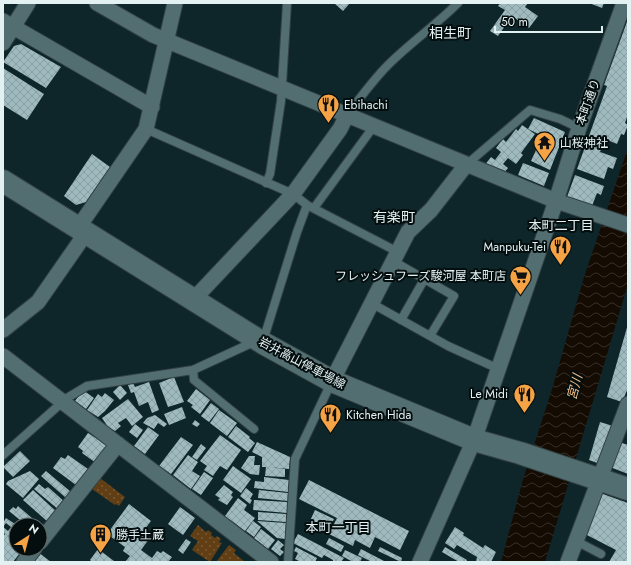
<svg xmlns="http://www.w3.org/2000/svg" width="631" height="565" font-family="Jost,'Noto Sans JP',sans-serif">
<defs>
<pattern id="grass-dots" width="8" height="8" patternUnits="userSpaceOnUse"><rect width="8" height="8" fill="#623e15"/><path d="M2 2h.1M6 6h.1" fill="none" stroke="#785a38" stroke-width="1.8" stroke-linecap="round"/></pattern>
<pattern id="water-waves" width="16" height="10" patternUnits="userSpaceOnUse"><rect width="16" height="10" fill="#140b03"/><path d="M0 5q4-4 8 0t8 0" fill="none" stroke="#362f28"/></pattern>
<pattern id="building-cross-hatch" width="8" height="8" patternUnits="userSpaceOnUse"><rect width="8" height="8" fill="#9ebabe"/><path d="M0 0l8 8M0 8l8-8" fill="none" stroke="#889ea1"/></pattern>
</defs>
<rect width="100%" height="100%" fill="#0e2629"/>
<path fill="url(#grass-dots)" d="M100 478 125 497 119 506 116 504 115 505 92 489Z
M198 525 206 532 208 530 212 533 211 535 215 538 217 536 221 539 219 542 222 543 210 562 192 550 198 541 190 536Z
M229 545 236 550 234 553 245 562H216Z"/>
<path fill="url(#water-waves)" d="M628 148V284L545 562H501L522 483 553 386 584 277Z"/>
<path fill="url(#building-cross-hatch)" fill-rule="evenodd" d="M334 3H350L343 11Z
M500 3H528L525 7 538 16 529 28 512 16 498 36 490 31 505 10 498 6Z
M589 3H604L602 8Z
M628 19V114L625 123 628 125 624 135 621 134 617 144 605 139 600 152 617 158 613 169 608 167 604 179 577 169 607 86 604 85Z
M21 44 61 67 46 88 3 62 14 46Z
M3 68 44 94 27 120 3 105Z
M534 118 565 132 550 170 531 161 536 150 543 153 549 139 528 129Z
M522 125 535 134 521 153 523 155 516 164 508 158 503 164 508 168 502 175 484 166 491 157 495 160 501 152 496 148 503 139 506 142 516 129 518 131Z
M92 154 110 167 86 202 76 205 64 196Z
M523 163 549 173 544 186 518 175Z
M575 175 604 186 601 195 597 193 592 206 567 197Z
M628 324V388L622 402 607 397Z
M174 377 184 402 168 407 159 383Z
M149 382 159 410 152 413 148 402 139 406 134 392 131 393 128 385 133 383 135 387Z
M120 385 127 393 120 400 113 392Z
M196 389 210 400 200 414 191 407 193 405 187 401Z
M83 390 94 398 86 409 75 401Z
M105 393 114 400 105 411 98 417 87 410 98 394 102 397Z
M128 399 143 417 132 426 126 418 118 423 121 426 115 431 108 427 102 418Z
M211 403 219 409 209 422 201 416Z
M182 407 186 418 169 425 164 414Z
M219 410 237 423 227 436 210 423Z
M155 415 167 424 164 427 158 423 154 429 143 423 147 418Z
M195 420 200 424 197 427 192 424Z
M600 422 613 426 600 464 589 460Z
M135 424 143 430 137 438 129 432Z
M236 426 250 437 249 438 255 443 248 452 228 437Z
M148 427 159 435 145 454 134 446Z
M88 433 108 446 96 463 82 453 83 451 78 447Z
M220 435 241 450 227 470 220 466 213 476 204 470 207 466 200 461Z
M181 437 193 445 171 474 159 466Z
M257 442 290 457 289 469 269 467 285 469V477L265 476 266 467H262V457L252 452Z
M619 442 628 445V474L610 467Z
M201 444 206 448 197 460 192 457Z
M20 451 30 461 13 477 3 467Z
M68 455 88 469 76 485 53 468 61 457 65 459Z
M188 455 198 462 192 471 200 476 191 489 173 475Z
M249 456H255L254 465H260L259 475 250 474 241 468Z
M233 466 251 479 241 493 223 480Z
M30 471 39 479 23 498 6 484 8 481Z
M46 471 71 492 66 498 41 476Z
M204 472 213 478 201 495 192 489Z
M264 477 289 480 288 492 254 488 255 481 264 482Z
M309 480 409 531 400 550 375 537 370 548 355 540 353 546 329 534 337 518 299 499Z
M39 484 45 489 48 487 66 503 59 510 34 489Z
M224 485 233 492 231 495 233 497 227 505 218 500 220 498 215 495Z
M246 488 253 494 250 499 252 500 250 504 240 496Z
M33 490 57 512 48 522 23 500Z
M259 490 288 493V501L258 498Z
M600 493 628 503V562H609L616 550 585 534Z
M238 498 247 505 244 510 255 518 245 531 225 516Z
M254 500 287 502V513L253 510Z
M129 504 151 521 142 533 149 539 141 550 152 558 157 551 161 553 163 551 172 557 168 562H125L130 556 123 551 125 547 107 534Z
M18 506 40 525H26L9 511 13 507 16 509Z
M180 507 195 518 183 535 168 524Z
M315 510 334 519 327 532 309 523Z
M258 512 286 514V522L258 520Z
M6 518 15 524 17 521 23 525H16V549H23L13 562H3V537L5 534 3 532V523ZM6 523 11 527 8 531 3 527Z
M253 521 261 527 254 537 246 531Z
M257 521 286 523 285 539 277 538Z
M455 527 464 533 463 535 483 548 485 545 496 552 491 562H476L477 557 457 545 454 549 445 543Z
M261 529 275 540 268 549 254 538Z
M298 534 344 558 341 562H333V560L324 555 322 558 293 543Z
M329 538 344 546 341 552 326 544Z
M186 539 191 542 183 554 178 550Z
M278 540 284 545 280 549 284 552 280 556 271 549Z
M296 547 317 558 315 562H301L295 559 298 553 294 551Z
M380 547 402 558 401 562 378 551Z
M445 547 467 560 466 562H459L442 552Z
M98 549 114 561 113 562H92L90 560Z
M361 549 386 562H372L358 555Z
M345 550 362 558 360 562H353L342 556Z
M38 552 51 562H30Z"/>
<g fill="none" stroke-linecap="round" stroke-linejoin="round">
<defs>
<path id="lane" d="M347 115C360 98 373 80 388 65 410 43 436 25 458 3
M146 129 293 194 307 205 398 252
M466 165 530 110 560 119 579 128
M266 183 270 174 281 101 287 3
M314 208 374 126
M393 261 454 296 430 336
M371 303 448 346 490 365
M401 320 425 278
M263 341 297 232 307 205
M193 370 194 380 254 429
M3 455 67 398 87 386 193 370 256 341
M576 541 601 554
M288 562 295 459 332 381"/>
<path id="street" d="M97 3 153 35 556 201 628 225
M3 21 152 107
M3 43 28 3
M78 228 146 129 175 3
M193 300 293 194 340 129 347 115
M3 330 38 302 86 233
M3 356 271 562
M332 381 408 232 431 210 466 165
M40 542 118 444
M24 562 34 549
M420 562 474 440 556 201 579 128 624 3
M568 562 628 404"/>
<path id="secondary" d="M3 181 263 343 332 381 474 440 520 453 628 489"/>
</defs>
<use href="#lane" stroke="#324144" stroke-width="10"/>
<use href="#street" stroke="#324144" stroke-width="17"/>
<use href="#secondary" stroke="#324144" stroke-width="24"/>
<use href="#lane" stroke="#536e70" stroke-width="8"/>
<use href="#street" stroke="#536e70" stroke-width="15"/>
<use href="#secondary" stroke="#536e70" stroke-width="22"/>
</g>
<defs>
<symbol id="restaurant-pin" viewBox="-11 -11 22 30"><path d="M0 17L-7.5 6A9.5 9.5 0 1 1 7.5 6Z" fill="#f5a345" stroke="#040e0f"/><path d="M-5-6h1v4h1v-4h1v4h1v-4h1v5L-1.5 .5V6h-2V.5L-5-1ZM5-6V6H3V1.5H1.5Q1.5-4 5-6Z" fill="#111"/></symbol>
<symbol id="temple-pin" viewBox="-11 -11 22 30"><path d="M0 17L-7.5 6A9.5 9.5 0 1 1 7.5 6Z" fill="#f5a345" stroke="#040e0f"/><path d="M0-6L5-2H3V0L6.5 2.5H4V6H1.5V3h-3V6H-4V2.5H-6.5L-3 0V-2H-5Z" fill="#111"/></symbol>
<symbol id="supermarket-pin" viewBox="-11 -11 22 30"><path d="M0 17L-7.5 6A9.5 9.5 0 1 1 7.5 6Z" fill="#f5a345" stroke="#040e0f"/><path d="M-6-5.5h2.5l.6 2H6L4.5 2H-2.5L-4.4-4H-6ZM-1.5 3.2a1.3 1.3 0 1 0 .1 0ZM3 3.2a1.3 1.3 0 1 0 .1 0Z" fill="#111"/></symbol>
<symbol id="building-pin" viewBox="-11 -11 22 30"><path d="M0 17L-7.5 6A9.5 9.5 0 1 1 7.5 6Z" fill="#f5a345" stroke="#040e0f"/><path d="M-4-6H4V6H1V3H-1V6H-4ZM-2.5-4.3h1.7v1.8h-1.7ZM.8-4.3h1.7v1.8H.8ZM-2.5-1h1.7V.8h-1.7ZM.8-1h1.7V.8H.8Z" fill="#111"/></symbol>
</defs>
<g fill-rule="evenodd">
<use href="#restaurant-pin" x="316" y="92" width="25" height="34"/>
<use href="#temple-pin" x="532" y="130" width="25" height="34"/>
<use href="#restaurant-pin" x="548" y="234" width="25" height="34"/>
<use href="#supermarket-pin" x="508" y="264" width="25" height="34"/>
<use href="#restaurant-pin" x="512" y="382" width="25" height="34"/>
<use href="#restaurant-pin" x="318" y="402" width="25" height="34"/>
<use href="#building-pin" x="88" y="522" width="25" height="34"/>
</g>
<g text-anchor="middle" stroke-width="4" stroke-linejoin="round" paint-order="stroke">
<g font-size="12" fill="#e3f1f3" stroke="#040e0f">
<text transform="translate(588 102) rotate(-70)" y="4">本町通り</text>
<text transform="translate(302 363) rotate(28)" y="4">岩井高山停車場線</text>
</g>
<g font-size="12" fill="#e3f1f3" stroke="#040e0f" text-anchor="start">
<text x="344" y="109">Ebihachi</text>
<text x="560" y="147">山桜神社</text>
<text x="546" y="251" text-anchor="end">Manpuku-Tei</text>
<text x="506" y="280" text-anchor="end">フレッシュフーズ駿河屋 本町店</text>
<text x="508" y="398" text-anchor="end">Le Midi</text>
<text x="346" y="419">Kitchen Hida</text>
<text x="116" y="539">勝手土蔵</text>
</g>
<g font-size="13" fill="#e3f1f3" stroke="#040e0f">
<text x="561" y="230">本町二丁目</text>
<text x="338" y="532">本町一丁目</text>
</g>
<g font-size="13" font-style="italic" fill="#f7c088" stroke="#040e0f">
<text transform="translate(574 387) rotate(-75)" y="5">宮川</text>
</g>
<g font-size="14" fill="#e3f1f3" stroke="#040e0f">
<text x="450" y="38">相生町</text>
<text x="394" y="222">有楽町</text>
</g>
</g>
<rect width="631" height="565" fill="none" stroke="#e3f1f3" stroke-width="8"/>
<g transform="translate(28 537) rotate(36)"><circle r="19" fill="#040e0f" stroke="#5d696a"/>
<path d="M0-3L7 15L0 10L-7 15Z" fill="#f5a345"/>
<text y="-6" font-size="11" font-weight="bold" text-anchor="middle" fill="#e3f1f3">N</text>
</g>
<path d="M495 26v6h107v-6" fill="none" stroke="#e3f1f3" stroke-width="2"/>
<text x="501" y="26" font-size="12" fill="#e3f1f3" stroke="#040e0f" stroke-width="3" paint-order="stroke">50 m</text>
</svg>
